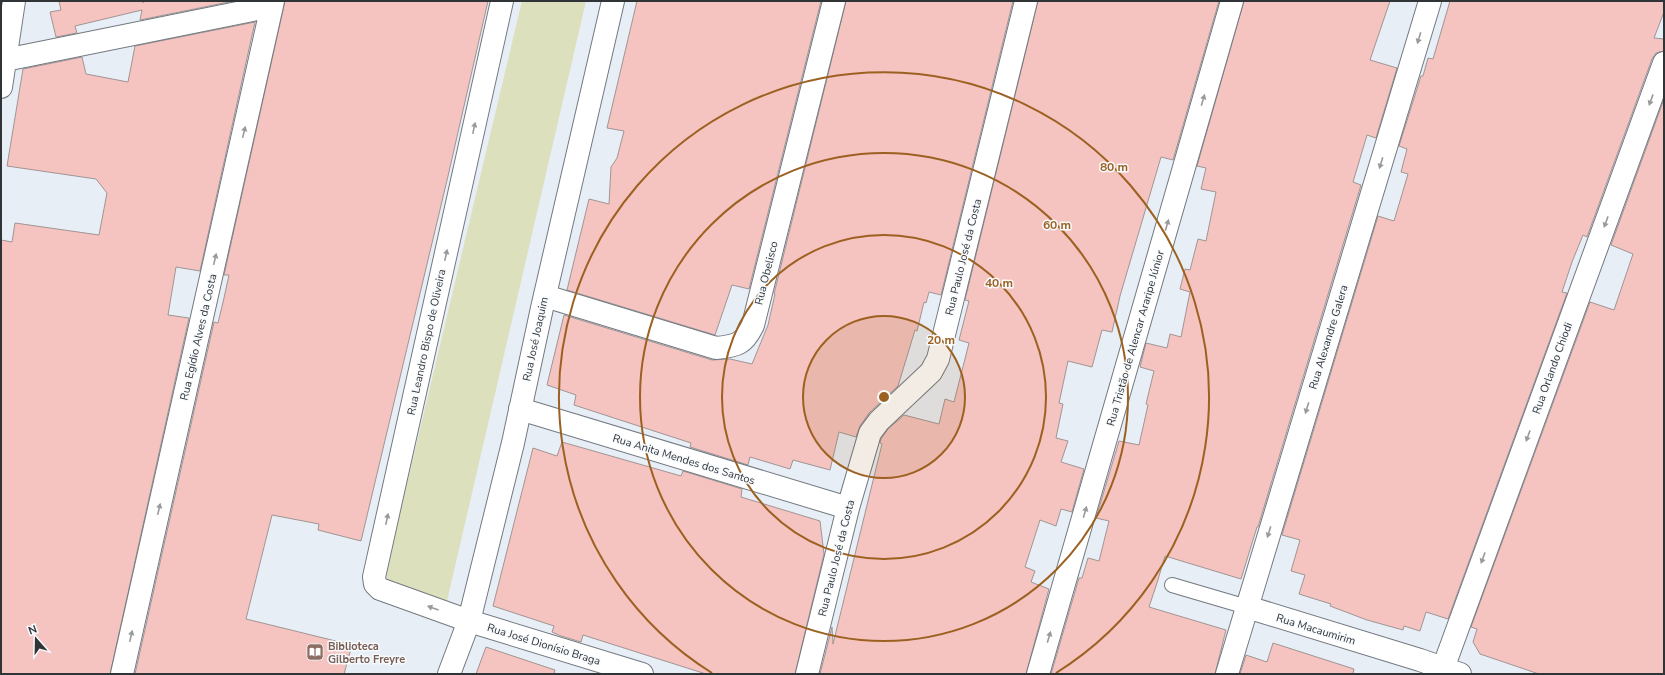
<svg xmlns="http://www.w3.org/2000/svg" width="1665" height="675" font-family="'Nunito Sans',sans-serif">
<rect width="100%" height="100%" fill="#e7eef6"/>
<path fill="#dce0bd" d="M522 1H586L447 601 393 589 387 581 386 572Z"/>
<path fill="#f5c3c0" stroke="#a09594" d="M59 1H143V3L144 1H234L140 20 142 10 75 26 77 33 56 37 50 12 61 10Z
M285 1H488L448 176 361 541 318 530 319 524 272 515 246 619 352 645 344 674H135L214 322 218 323 224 298 229 275H224Z
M637 1H821L749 289 732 285 715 335 567 290 589 199 609 204 611 167 617 158 624 131 607 128Z
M846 1H1013L941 295 929 292 926 303 924 302 917 331 915 330 898 386 869 413 860 426 856 437 839 432 830 470 793 460 790 469 750 457 748 465 690 447 691 443 574 405 576 395 547 385 564 315 712 360 730 359 752 364 768 325 775 294H774Z
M1038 1H1219L1173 160 1161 157 1120 296 1112 332 1102 330 1092 367 1068 361 1059 403 1063 404 1056 438 1068 441 1061 462 1084 469 1072 512 1061 509 1056 526 1040 520 1025 567 1035 571 1031 582 1049 589 1026 674H820L832 627 833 644 882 444 880 443 881 439 888 429 904 415 939 424 945 399 954 402 969 343 959 340 969 301 965 300Z
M1244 1H1390L1370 60 1397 68 1376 138 1367 135 1353 182 1361 185 1258 527H1257L1241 579 1165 556 1157 583 1149 607 1226 630 1215 674H1051L1079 578H1082L1088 558 1099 561 1109 521 1096 518 1119 441 1139 445 1148 405 1146 404 1154 371 1140 367 1146 343 1167 348 1170 334 1181 337 1190 292 1180 289 1185 269 1190 270 1198 239 1206 241 1216 192 1201 189 1206 168 1197 166Z
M1450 1H1664V12L1654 38 1664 39V51L1656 53 1652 59 1587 237 1583 235 1572 262 1562 292 1567 293 1448 619 1426 612 1420 631 1404 626 1403 630 1367 620 1330 606 1331 604 1299 594 1305 575 1291 571 1300 540 1282 535 1378 216 1394 221 1408 174 1401 172 1407 149 1399 146 1421 76H1423L1428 58 1433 59Z
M255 22 200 271 176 267 168 315 189 318 110 674H1V240L12 242 15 223 99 235 107 193 96 179 7 166 23 69 82 57 86 74 128 82 135 46Z
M1664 99V674H1539L1480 654 1473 642 1477 629 1471 627 1590 302 1614 310 1633 254 1611 245Z
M562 442 681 476 683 471 742 489 741 497 820 521 824 554 795 674H706L583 635 581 642 561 636 552 632 554 626 493 606 533 448 557 456Z
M1273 643 1354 669 1353 674H1240L1246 655 1267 662Z
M486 647 555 670 554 674H476Z"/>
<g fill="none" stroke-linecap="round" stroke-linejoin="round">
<defs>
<path id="service" d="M1172 585 1247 607"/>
<path id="minor" d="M502 1 374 577 375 584 380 589 469 621 642 674
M5 60 272 6
M1 87 14 1
M545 296 716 348C737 346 744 344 753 325L834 1
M520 409 848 508
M1247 607 1420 660 1460 674
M122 674 273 1
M807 674 848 508 870 433 879 421 931 372 938 359 1026 1
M1227 674 1430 1
M1441 674 1664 63"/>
<path id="tertiary" d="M449 674 469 621 513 443 542 308 613 1
M1038 674 1232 1"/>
</defs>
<use href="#service" stroke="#737980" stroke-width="16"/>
<use href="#minor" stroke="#737980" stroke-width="24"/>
<use href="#tertiary" stroke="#737980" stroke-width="24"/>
<use href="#service" stroke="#fff" stroke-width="14"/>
<use href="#minor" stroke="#fff" stroke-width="22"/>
<use href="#tertiary" stroke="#fff" stroke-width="22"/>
</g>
<defs><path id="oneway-solid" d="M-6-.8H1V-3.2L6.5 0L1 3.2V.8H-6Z"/></defs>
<g fill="#989a9b">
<use href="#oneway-solid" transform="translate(1419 38) rotate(107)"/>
<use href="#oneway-solid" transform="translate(1203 100) rotate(-74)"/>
<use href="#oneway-solid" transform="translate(1651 100) rotate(110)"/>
<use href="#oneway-solid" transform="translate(474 128) rotate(-78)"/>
<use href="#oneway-solid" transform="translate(244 132) rotate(-77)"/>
<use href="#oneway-solid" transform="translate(1381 163) rotate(107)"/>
<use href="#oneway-solid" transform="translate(1606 222) rotate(110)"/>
<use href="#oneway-solid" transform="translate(1167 225) rotate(-74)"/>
<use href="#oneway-solid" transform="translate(446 255) rotate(-78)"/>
<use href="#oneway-solid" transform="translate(215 259) rotate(-77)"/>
<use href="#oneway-solid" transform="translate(1307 408) rotate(107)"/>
<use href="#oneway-solid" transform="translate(1528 436) rotate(110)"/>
<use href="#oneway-solid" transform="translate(159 509) rotate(-77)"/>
<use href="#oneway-solid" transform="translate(1085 512) rotate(-74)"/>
<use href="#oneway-solid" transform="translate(387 519) rotate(-78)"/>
<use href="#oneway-solid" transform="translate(1269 532) rotate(107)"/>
<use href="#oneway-solid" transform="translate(1483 558) rotate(110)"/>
<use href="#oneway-solid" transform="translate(433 608) rotate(-160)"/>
<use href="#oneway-solid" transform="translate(131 636) rotate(-77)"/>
<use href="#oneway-solid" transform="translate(1049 637) rotate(-74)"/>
</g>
<circle cx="884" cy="397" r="81" fill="#9c6121" fill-opacity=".12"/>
<g fill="none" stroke="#9c6121" stroke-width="2">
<circle cx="884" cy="397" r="81"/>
<circle cx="884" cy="397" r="162"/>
<circle cx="884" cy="397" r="244"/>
<path d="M712 673A325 325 0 1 1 1056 673"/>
</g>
<defs>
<symbol id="library-square" viewBox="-11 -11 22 22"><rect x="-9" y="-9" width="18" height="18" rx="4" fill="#8d6e63" stroke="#f8fbfe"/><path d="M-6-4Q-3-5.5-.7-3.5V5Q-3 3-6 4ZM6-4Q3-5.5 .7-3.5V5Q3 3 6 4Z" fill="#fff"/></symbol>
</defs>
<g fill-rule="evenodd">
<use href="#library-square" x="305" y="642" width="20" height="20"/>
</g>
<g text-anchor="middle" stroke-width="3" stroke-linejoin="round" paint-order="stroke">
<g font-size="11" fill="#313437" stroke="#f8fbfe">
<text transform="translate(963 257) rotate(-76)" y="4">Rua Paulo José da Costa</text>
<text transform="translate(766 273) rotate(-76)" y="4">Rua Obelisco</text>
<text transform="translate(198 337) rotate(-77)" y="4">Rua Egídio Alves da Costa</text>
<text transform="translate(1328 337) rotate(-73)" y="4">Rua Alexandre Galera</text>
<text transform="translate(1135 338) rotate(-74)" y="4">Rua Tristão de Alencar Araripe Júnior</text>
<text transform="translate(535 339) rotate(-78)" y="4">Rua José Joaquim</text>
<text transform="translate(426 342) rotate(-78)" y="4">Rua Leandro Bispo de Oliveira</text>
<text transform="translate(1552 368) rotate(-70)" y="4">Rua Orlando Chiodi</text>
<text transform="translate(684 459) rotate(17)" y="4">Rua Anita Mendes dos Santos</text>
<text transform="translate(836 558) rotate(-76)" y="4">Rua Paulo José da Costa</text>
<text transform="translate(1316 629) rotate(17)" y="4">Rua Macaumirim</text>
<text transform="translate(544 644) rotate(17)" y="4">Rua José Dionísio Braga</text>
</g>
<g font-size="11" font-weight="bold" fill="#785e54" stroke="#f8fbfe" text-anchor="start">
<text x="328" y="650">Biblioteca<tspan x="328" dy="13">Gilberto Freyre</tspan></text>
</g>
</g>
<circle cx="884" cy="397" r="6" fill="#9c6121" stroke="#f8fbfe" stroke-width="2"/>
<g font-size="12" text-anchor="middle" font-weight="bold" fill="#9c6121" stroke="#f8fbfe" stroke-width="3" stroke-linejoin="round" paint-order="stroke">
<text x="1114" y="171">80 m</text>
<text x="1057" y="229">60 m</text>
<text x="999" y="287">40 m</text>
<text x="941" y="344">20 m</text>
</g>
<rect width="1665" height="675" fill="none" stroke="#313437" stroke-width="4"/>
<g transform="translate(36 639) rotate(340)" stroke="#f8fbfe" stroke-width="3" paint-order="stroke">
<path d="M0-3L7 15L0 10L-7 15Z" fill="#313437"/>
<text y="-6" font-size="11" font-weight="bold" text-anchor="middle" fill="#313437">N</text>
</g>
</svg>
